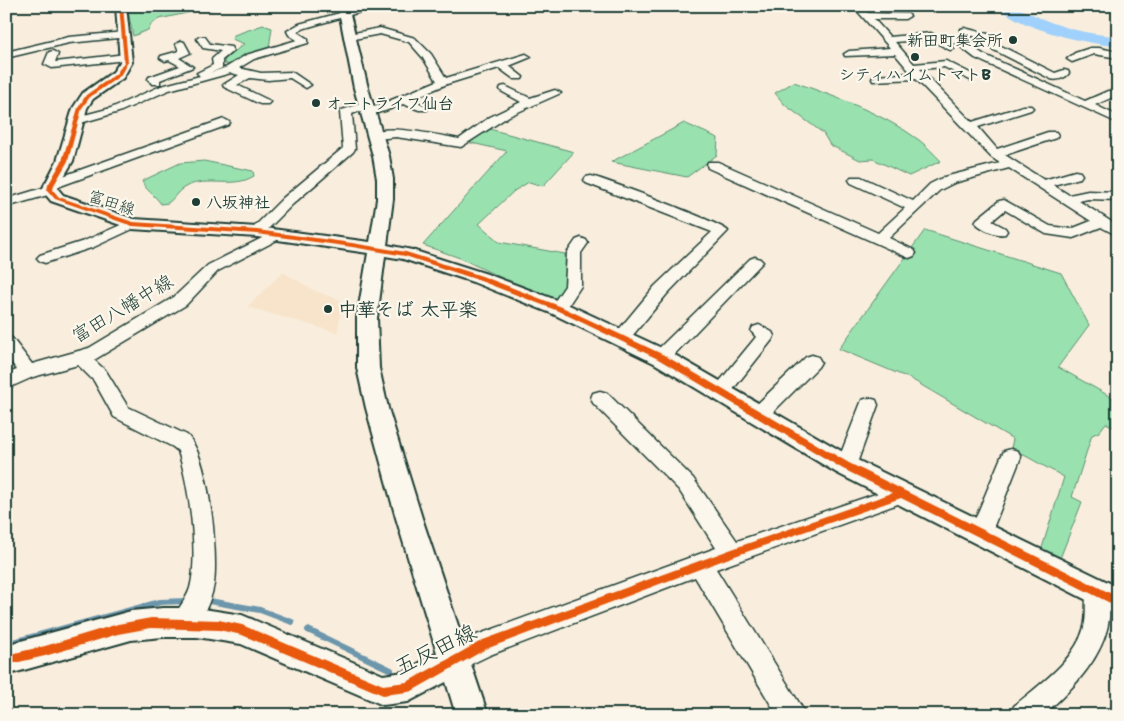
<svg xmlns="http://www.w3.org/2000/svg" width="1124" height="721" font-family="'Shantell Sans','Klee One',sans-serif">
<rect width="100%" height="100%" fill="#f9eedd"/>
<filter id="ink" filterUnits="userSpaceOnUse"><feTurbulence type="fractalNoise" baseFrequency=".02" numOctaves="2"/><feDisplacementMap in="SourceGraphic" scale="10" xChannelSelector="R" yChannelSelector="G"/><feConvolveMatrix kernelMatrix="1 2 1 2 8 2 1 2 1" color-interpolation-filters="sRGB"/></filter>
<g filter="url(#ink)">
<path fill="#f7e4cb" d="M283 272 315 291 341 300 338 333 247 307Z"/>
<path fill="#99e1af" stroke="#5c8f72" d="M127 6H179L192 12 159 19 151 24 148 30 133 36Z
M263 25 272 28 269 48 241 57 231 65 224 64 225 59 244 44 232 39 234 35Z
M794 82C836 97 882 113 919 140 927 146 934 154 941 161L909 176 873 159 860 160 830 145 823 133 785 105 775 93Z
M684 123 718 138 717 155 687 177 611 162Z
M486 128 574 152 543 186 529 182 514 191 479 224 499 242 565 254 566 287 554 303 460 258 423 245 507 151 467 142Z
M204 161 253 171 254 176C232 190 203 174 182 189 177 192 174 199 168 203L161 204C155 195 145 190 142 181L180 163Z
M925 230 1061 273 1089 325 1058 367 1118 401V430L1106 423 1099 432 1092 435 1072 497 1082 502 1059 561 1041 551 1064 477 1011 448 1013 439 911 379 839 349Z"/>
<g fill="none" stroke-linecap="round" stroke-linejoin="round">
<path stroke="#6c96ac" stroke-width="6" d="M209 601 260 610 292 622
M308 630 391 670
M6 644 160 602 187 601"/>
<path fill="#9fd1fc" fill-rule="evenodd" d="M999 6C1022 6 1029 14 1050 22 1072 30 1094 35 1118 36V46C1090 45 1016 28 999 6Z"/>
<defs>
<path id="minor" d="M197 6H216C212 10 201 10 197 6Z
M366 6H381L305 28 297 32 308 39V43L254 59 239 68 261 73 292 72 311 85 306 88 290 78 268 80 250 78 237 85 268 100 270 102 268 104H260L224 87 223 85 239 75 231 73 169 90 119 112 77 124 71 120 73 118 111 108 161 86 200 76 197 73 213 65 212 59 221 51 203 48 197 39 199 37H205L210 44 231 47 233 51 222 60V68L210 73 227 67 246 55 297 40 289 35 287 31 299 24Z
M853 6H862L868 13 908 14 910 16 905 19H874L890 37 931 33 954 45V49L950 50 929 39 895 42 914 64 946 61 974 75 975 77 970 80 944 67 920 69 972 122 1023 106H1031L1033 108 1031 110 978 127 997 149 1048 132H1056L1058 135 1056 138 1005 155 1044 180 1075 171 1080 172 1082 175 1080 178 1053 185 1069 195 1088 191 1118 192V200L1088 199 1079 201 1118 226V236L1101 227 1073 238 1046 234 1005 210 992 221 1005 228 1007 231 1005 234C996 236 981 229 975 222L977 219 999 201 1004 200 1050 226 1071 229 1091 221 1009 168 954 183 940 190 889 238 914 250 916 253 914 256 909 258 708 168 707 165 708 162H718L878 233 905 208 851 183 849 180 851 177H861L913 201 930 184 944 177 1000 163 991 157 916 79 873 81 872 79 873 77 877 76 911 73 895 54 845 56 844 54 849 51 890 48Z
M923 6H935L931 9Z
M380 28 415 38 431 54 446 78 526 54 531 57 509 66 523 77 522 79H514L499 68 447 84 412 99 429 108 427 110H419L403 104 385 111 368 115 362 112 364 110 377 106 437 81 423 58 409 42 380 34 349 40 344 37 349 34Z
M964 28 988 34 996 40 993 42 1055 73 1064 70 1068 71 1069 73C1066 78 1057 81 1051 79L982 44 971 46 983 54 1085 101 1108 91H1118V97H1113L1095 105 1118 116V123L975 58 957 44 962 41 982 38 961 33V29Z
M125 32 128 33V37L69 43 6 58V52L69 37Z
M181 41 184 42 190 53 179 58 193 67 160 80V84H152L148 79 149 77 180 66 169 60 165 61 160 58 161 56 179 51 176 44Z
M1090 48H1099L1118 52V58L1094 54 1072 62 1067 59 1075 53Z
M53 51 58 54 55 62 126 54 131 57 126 60 52 68 44 64 49 52Z
M505 86 530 98 555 90 561 93 509 116 461 147 396 137 376 139 370 135C382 122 441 136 459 139L490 117 521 102 501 91 500 89 501 87Z
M366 102 372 105 370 107 352 114 355 149 353 152 293 204 262 235H252L250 232 252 229 283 198 343 148 340 112 342 110Z
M224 119 228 121 230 123 228 125 55 188 57 190 55 193 6 207V199L46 187 44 185 46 182Z
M591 176C607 180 722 223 728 231L667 294 628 341 622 343 616 341 614 337 616 333 655 286 712 232 586 183 584 180 586 177Z
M132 220 137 221 139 224 137 227 94 247 45 263 40 261 37 258 40 255 84 241Z
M276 231 281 232 283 235 281 238 218 271 186 305 94 360 106 371 128 407 187 435C210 457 218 553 214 584 211 602 200 627 183 634L175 630 171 622C176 610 186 601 190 588 199 554 189 485 178 451L173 447 114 417 94 381 78 365 33 377 6 389V374L17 370 6 355V336L12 338 32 364 89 348 174 297 208 265Z
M581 238 586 240 588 243 581 253V286L564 312 558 314 552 312 550 308 565 286 567 253 576 240Z
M755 257 760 259 763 262 760 265 667 362 661 363 655 362 652 357 655 352 750 259Z
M759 325 772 332 774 336 772 340 727 397 721 399 715 397 712 392 715 387 756 337 751 331 753 327Z
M812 355 818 357 821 362 818 367 765 420 758 423 751 420 749 415 751 410 806 357Z
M600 391 607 393 693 478 737 541 902 485 909 488 912 494 909 500 716 569 801 706 805 715H777L695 577 490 655 455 672 446 669 443 660 446 651 474 636 716 548 679 490 593 403 591 398 593 393Z
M869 398 876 400 878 405 856 466 853 472 846 475 839 472 836 466 860 405 862 400Z
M1011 449 1018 451 1021 457 988 541 980 544 972 541 969 534 1001 457 1004 451Z
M1097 582 1105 585C1124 637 1079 684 1043 715H1010L1014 706C1040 684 1075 661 1084 627 1088 612 1083 598 1089 585Z"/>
<path id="tertiary" d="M116 6H126L132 62 123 78 93 99 87 108 73 161 59 185 58 189 63 195 134 219 257 227 370 242 377 199V179L373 156 354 88 338 6H348L368 88 389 156 393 179V199L387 245 412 250 487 274 567 304 668 351 855 459 1118 587V616L837 473 654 363 553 314 473 282 403 259 385 256 377 318 379 368 388 408 422 518 488 715H456L446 682 408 702 383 705 241 644 197 637H163L131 640 6 675V645L131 611 163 608H197L242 615 383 675 404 672 437 653 396 518 366 408 357 368V318L368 253 257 237 132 229 51 201 42 190 57 161 73 108 83 93 113 72 120 62Z"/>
</defs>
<use href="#minor" stroke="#1f3d34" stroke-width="3"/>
<use href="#tertiary" stroke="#1f3d34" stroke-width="4"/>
<use href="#minor" fill="#fbf7ec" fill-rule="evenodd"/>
<use href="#tertiary" fill="#fbf7ec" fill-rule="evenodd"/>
<defs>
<path id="cycleway" d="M119 6H123L128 62 120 76 90 97 82 108 68 161 54 185 53 190 59 197 133 222 257 230 352 243 406 252 482 276 562 307 664 355 849 463 1118 597V607L901 498 732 557 486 649 412 691 408 692 383 695 242 635 219 630 151 628 118 634 45 656 6 665V655L45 646 118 624 151 618 219 620 242 625 383 685 407 682 483 640 732 549 892 493 843 469 658 359 558 311 478 280 405 256 352 247 257 234 132 226 55 199 47 190 48 185 62 161 78 108 86 95 116 74 124 62Z"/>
</defs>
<use href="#cycleway" stroke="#fbf7ec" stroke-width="3"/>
<use href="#cycleway" fill="#e8590c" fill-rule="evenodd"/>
</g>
</g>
<g fill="#1f3d34" stroke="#fbf7ec" stroke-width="2">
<circle cx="1013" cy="40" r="5"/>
<circle cx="915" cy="57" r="5"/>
<circle cx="316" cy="103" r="5"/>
<circle cx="196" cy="202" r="5"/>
<circle cx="328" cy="309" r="5"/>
</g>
<g text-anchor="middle" stroke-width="4.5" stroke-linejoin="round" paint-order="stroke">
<g font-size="16" font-weight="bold" fill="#1f3d34" stroke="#fbf7ec" text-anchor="start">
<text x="1003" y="46" text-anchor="end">新田町集会所</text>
<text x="915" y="80" text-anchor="middle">シティハイムトマトB</text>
<text x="326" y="109">オートライフ仙台</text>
<text x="206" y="208">八坂神社</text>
</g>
<g font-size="16" fill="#1f3d34" stroke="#fbf7ec">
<text transform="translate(112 202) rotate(18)" y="6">富田線</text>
</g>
<g font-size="19" fill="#1f3d34" stroke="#fbf7ec">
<text transform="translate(122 308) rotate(-31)" y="7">富田八幡中線</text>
</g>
<g font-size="19" font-weight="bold" fill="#1f3d34" stroke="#fbf7ec" text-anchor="start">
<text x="338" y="316">中華そば 太平楽</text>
</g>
<g font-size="22" fill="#1f3d34" stroke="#fbf7ec">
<text transform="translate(435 649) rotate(-26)" y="8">五反田線</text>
</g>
</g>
<rect width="1124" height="721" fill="none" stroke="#fbf7ec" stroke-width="25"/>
<rect x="12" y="12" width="1099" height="696" fill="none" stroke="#1f3d34" stroke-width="2" filter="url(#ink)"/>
</svg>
